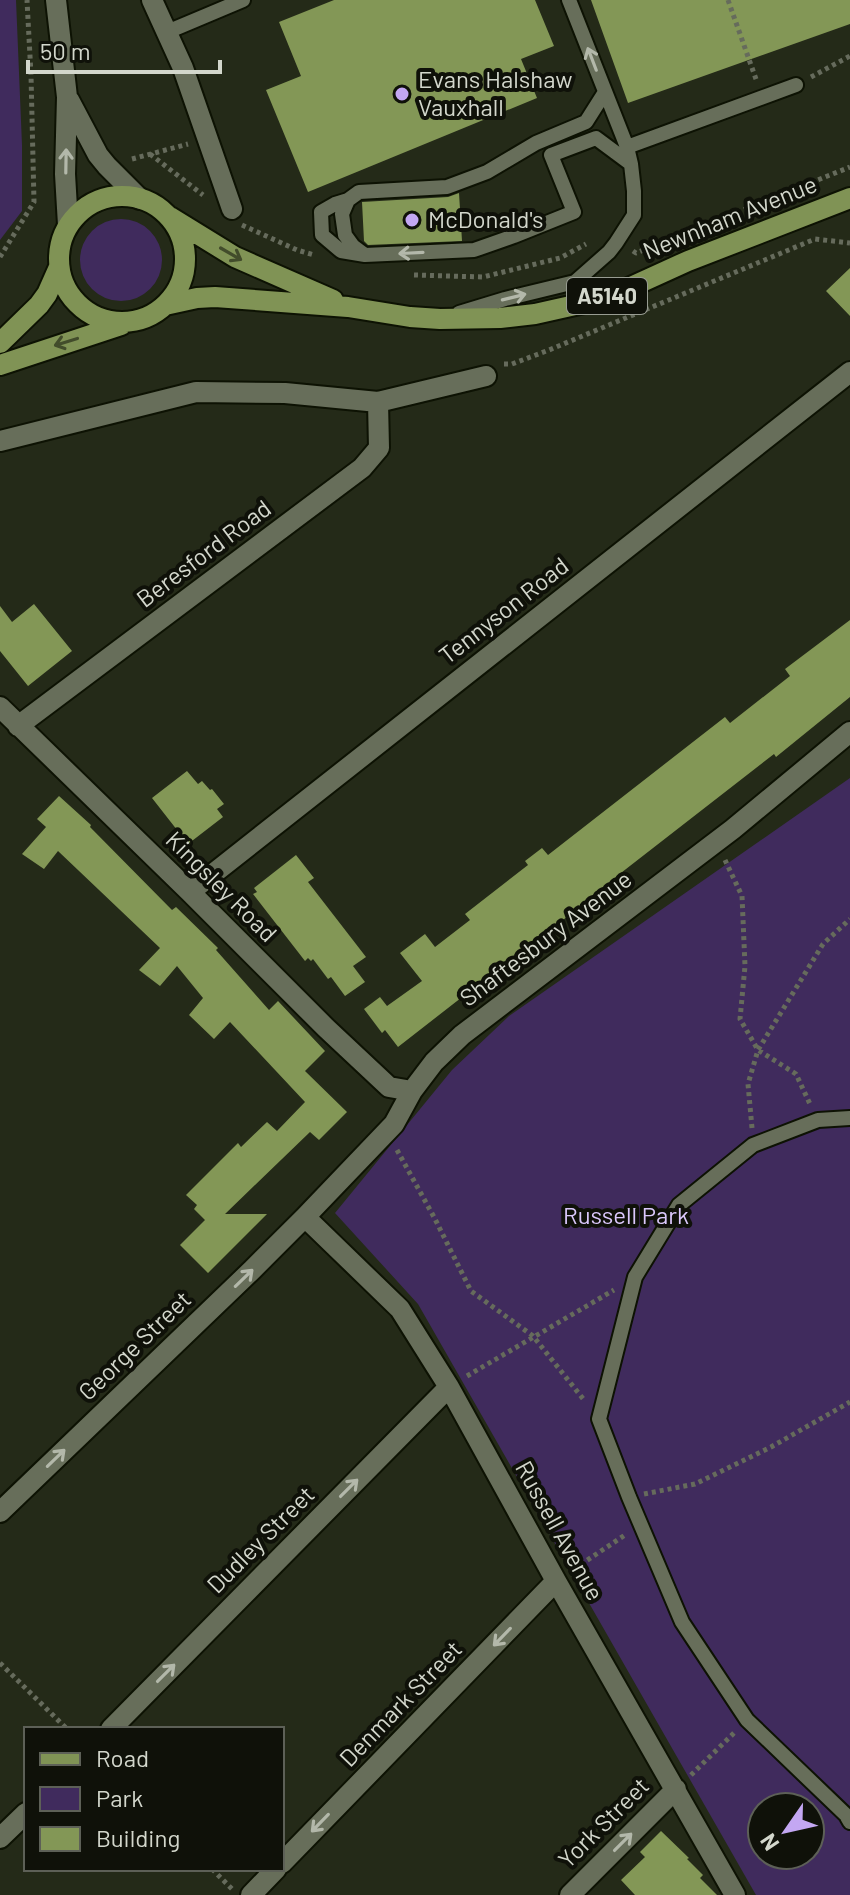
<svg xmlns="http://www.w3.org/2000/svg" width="850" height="1895" font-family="Barlow,sans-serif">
<rect width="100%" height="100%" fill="#242a18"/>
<path fill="#402b5d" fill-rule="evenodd" d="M0 0H16L22 145V211L0 240Z
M80 260a41 41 0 1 1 82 0a41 41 0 1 1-82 0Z
M850 778V1895H756L418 1304 335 1213 452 1070 509 1016ZM762 1807H810V1855H762Z"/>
<path fill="#839756" d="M334 0H535L554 46 521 59 537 98 308 192 266 90 301 76 279 22Z
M591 0H850V24L628 103Z
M459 193 462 241 368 245 364 241 362 202 448 197Z
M850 268V316L826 291Z
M34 604 72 651 28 686 0 651V606L12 622Z
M850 620V697L776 757 774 754 581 904 582 905 535 942 534 941 398 1047 385 1030 382 1033 364 1009 380 997 387 1006 422 981 400 953 425 934 435 947 470 920 465 914 528 865 525 861 542 848 548 855 725 717 730 723 790 676 785 669Z
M187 771 198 784 202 781 210 790 212 789 224 804 217 809 223 817 188 844 152 798Z
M59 796 91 825 90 827 172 910 176 907 218 948 216 950 269 1010 278 1001 325 1051 305 1071 347 1112 319 1140 310 1132 225 1214H267L208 1273 180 1245 205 1220 194 1209 197 1205 186 1195 238 1143 241 1147 267 1122 277 1131 305 1102 230 1022 214 1039 189 1015 203 998 177 966 160 986 139 970 160 948 58 851 44 869 22 854 46 827 37 819Z
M296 855 314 878 308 882 366 957 353 966 365 982 345 996 331 977 328 979 313 959 311 961 308 958 305 961 253 894 257 892 254 888Z
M661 1831 689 1858 687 1859 703 1875 700 1878 717 1895H635L621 1880 645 1857 640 1852Z"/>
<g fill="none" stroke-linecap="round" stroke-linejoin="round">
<defs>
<path id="service" d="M167 32 243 0
M605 92 586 122 536 143 487 172 447 187 359 192 348 200 342 214 345 235 353 246 365 255 474 250 514 236 574 212 551 155 596 138 631 164
M627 147 796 85
M348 200 335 204 321 212 322 235 341 251 365 255
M459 313 505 299 575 282 609 252 616 243 634 215V191L631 164 627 147 569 0
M850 1118 818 1120 753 1145 679 1205 635 1277 599 1419 629 1497 682 1622 747 1720 846 1815 850 1822"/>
<path id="minor" d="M152 0 183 68 232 209
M378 402 486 376
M0 441 196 392 285 393 378 402 379 448 362 468 18 726
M0 707 190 892 326 1028 389 1087 412 1091
M190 892 850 372
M305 1217 400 1309 449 1387 556 1581 735 1895
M0 1512 252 1270 305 1217 394 1124 412 1091 434 1062 462 1035 733 829 850 732
M111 1729 449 1387
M0 1838 26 1813
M282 1863 556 1581
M251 1895 276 1869
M570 1895 676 1789"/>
<path id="tertiary" d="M56 0 67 97 65 174 68 225
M69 100 98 155 107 166 140 199"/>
<path id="primary" d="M59 259a63 63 0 1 1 126 0a63 63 0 1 1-126 0Z
M170 217 235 257 333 300
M165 305 197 298 215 297 348 307 410 317 440 319 500 318 535 314 593 301 622 291 688 261 850 198
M0 343 39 305 47 294 59 267
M0 365 121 325"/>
</defs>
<use href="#service" stroke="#0d1203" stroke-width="18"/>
<use href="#minor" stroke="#0d1203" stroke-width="24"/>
<use href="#tertiary" stroke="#0d1203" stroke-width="24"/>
<use href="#primary" stroke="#0d1203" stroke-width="24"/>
<path stroke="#666b5c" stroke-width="5" stroke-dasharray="4 4" stroke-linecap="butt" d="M728 0 757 82
M811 77 850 56
M150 154 203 195
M132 159 188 144
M242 225 297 250 314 255
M633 251 636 253 850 167
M0 257 34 202 31 75 27 0
M414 275 483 277 560 258 586 244
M504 364H512L549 350 815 239 850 243
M725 860 742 896 745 966 740 1019 758 1050 796 1074 810 1104
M752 1128 748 1084 758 1050 823 944 850 919
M397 1150 435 1219 471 1291 533 1336 584 1400
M467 1376 614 1290
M644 1494 695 1484 771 1447 850 1402
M574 1569 625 1535
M0 1663 67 1729
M691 1775 735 1732
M212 1869 232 1889"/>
<use href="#service" stroke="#676e5a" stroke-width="14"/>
<use href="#minor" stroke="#676e5a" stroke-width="20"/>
<use href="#tertiary" stroke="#676e5a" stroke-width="20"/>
<use href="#primary" stroke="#809355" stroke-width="20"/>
</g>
<defs><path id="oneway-shaft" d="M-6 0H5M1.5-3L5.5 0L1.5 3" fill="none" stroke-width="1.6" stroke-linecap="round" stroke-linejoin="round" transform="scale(2)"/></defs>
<g stroke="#b3b8aa">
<use href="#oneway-shaft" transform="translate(592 59) rotate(-111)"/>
<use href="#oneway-shaft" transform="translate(66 161) rotate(-89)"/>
<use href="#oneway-shaft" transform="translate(411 253) rotate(177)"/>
<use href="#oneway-shaft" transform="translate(514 297) rotate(-14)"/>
<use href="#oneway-shaft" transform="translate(244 1278) rotate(-44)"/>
<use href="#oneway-shaft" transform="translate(56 1458) rotate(-44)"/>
<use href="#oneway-shaft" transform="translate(349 1488) rotate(-45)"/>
<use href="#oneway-shaft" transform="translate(502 1637) rotate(134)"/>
<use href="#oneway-shaft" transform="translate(166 1673) rotate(-45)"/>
<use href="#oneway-shaft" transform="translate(320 1823) rotate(134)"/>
<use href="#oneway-shaft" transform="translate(623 1842) rotate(-45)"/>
</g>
<g stroke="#424c2b">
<use href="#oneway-shaft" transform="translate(231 254) rotate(30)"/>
<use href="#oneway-shaft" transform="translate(66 342) rotate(163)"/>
</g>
<g fill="#c3a7f2" stroke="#0f1109" stroke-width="3">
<circle cx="402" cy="94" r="8"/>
<circle cx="412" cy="220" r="8"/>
</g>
<g text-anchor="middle" stroke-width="8" stroke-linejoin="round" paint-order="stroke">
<rect fill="#0f1109" stroke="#989c92" stroke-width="2" x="567" y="278" width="80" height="36" rx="6"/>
<g font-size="22" font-weight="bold" fill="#d3d7cc">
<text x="607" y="304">A5140</text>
</g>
<g font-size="24" fill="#d3d7cc" stroke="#0f1109" text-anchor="start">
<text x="418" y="88">Evans Halshaw<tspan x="418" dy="28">Vauxhall</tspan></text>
<text x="428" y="228">McDonald's</text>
</g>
<g font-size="24" fill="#d3d7cc" stroke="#0f1109">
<text transform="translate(730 218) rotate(-22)" y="8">Newnham Avenue</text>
<text transform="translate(204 554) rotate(-37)" y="8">Beresford Road</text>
<text transform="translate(504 611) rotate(-38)" y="8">Tennyson Road</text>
<text transform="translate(221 887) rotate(45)" y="8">Kingsley Road</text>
<text transform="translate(546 939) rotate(-37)" y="8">Shaftesbury Avenue</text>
<text transform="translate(135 1346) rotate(-44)" y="8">George Street</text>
<text transform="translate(559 1531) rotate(61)" y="8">Russell Avenue</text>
<text transform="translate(261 1540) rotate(-45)" y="8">Dudley Street</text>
<text transform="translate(401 1704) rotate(-46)" y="8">Denmark Street</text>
<text transform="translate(604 1823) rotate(-45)" y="8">York Street</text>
</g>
<g font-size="24" fill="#dbc8fc" stroke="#0f1109">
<text x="626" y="1224">Russell Park</text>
</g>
</g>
<rect x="24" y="1727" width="260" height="144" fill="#0f1109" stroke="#5d6057" stroke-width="2"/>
<rect x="40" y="1753" width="40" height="12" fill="#809355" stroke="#5d6057" stroke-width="2"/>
<text x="96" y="1767" font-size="24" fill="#d3d7cc">Road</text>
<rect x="40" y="1787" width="40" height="24" fill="#402b5d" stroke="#5d6057" stroke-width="2"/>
<text x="96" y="1807" font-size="24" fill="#d3d7cc">Park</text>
<rect x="40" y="1827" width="40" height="24" fill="#839756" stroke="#5d6057" stroke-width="2"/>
<text x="96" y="1847" font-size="24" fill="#d3d7cc">Building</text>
<g transform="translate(786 1831) rotate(236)"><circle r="38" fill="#0f1109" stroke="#5d6057" stroke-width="2"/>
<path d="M0-6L14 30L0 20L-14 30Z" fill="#c3a7f2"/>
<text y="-12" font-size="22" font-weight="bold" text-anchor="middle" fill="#d3d7cc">N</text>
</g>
<path d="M28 60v12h192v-12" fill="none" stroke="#d3d7cc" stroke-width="4"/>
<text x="40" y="60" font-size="24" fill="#d3d7cc" stroke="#0f1109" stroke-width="6" paint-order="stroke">50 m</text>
</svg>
